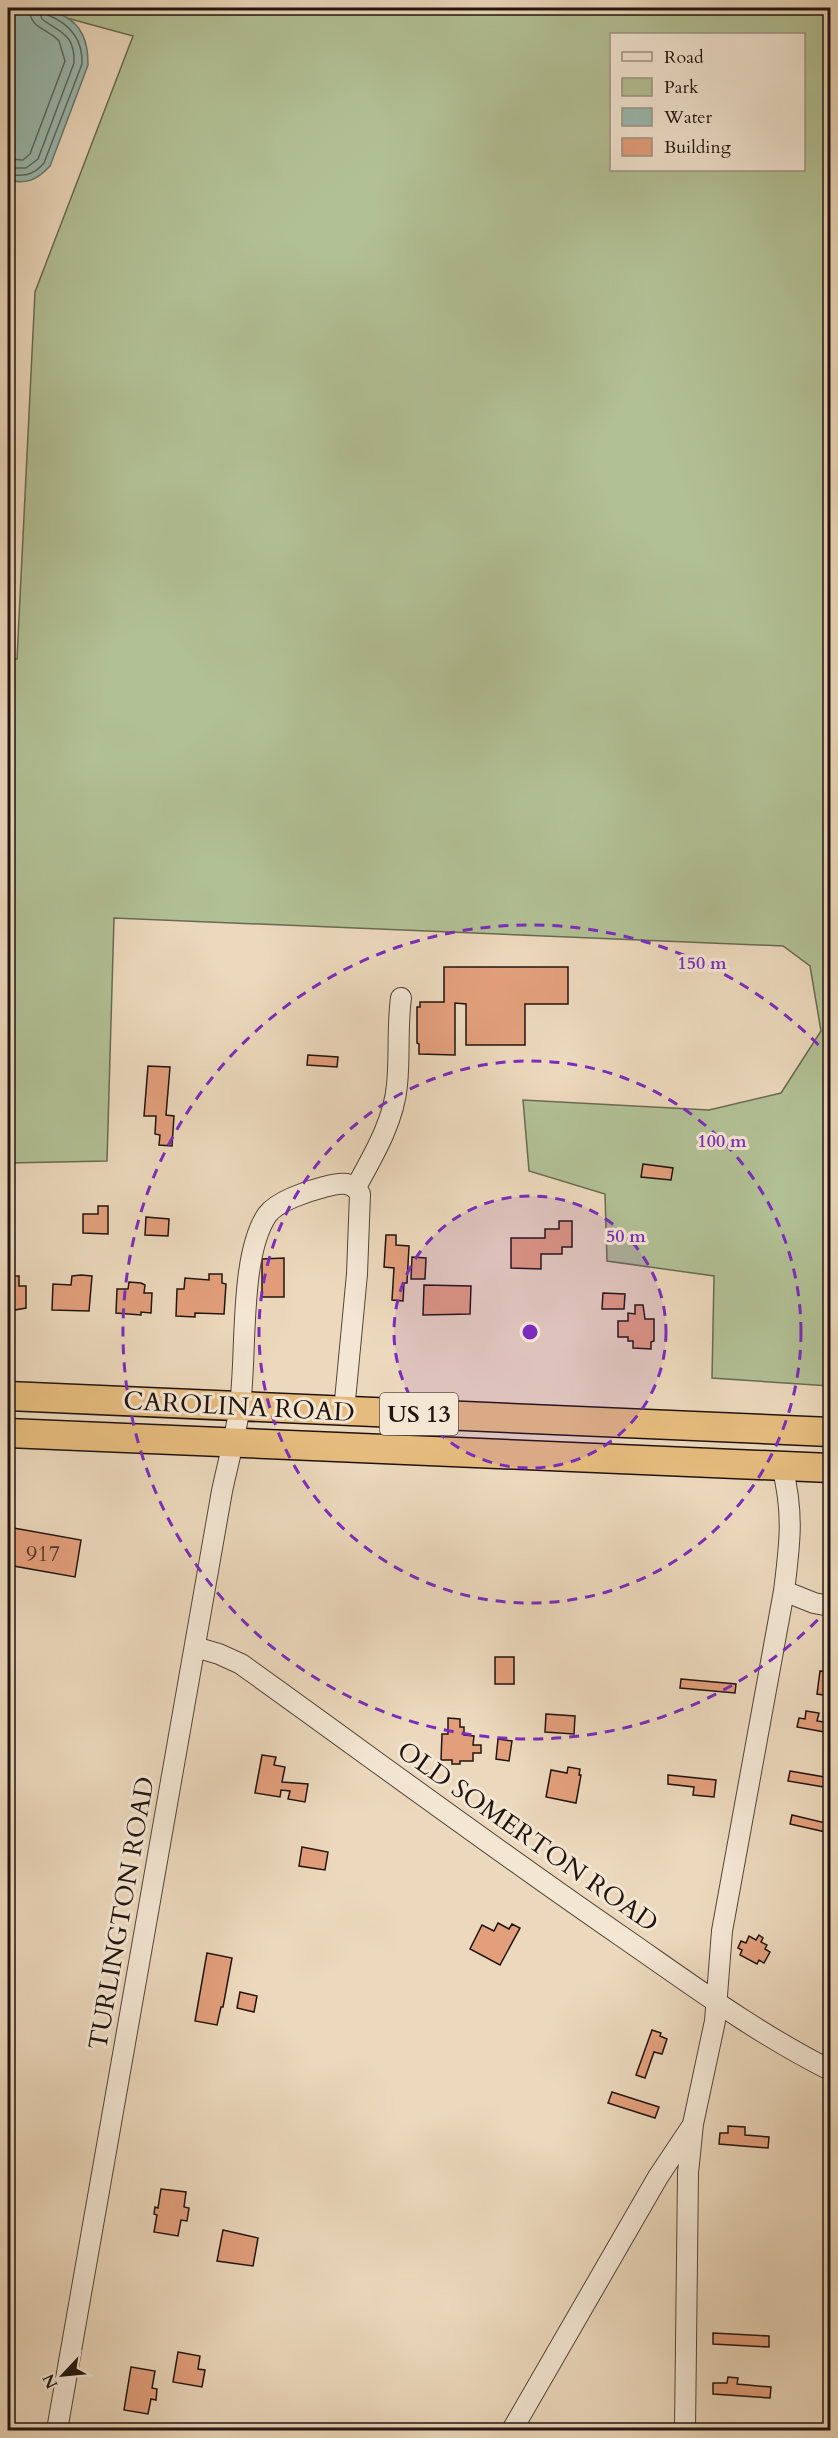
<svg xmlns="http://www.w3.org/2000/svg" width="838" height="2438" font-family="Cardo,serif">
<rect width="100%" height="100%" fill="#ecd8bc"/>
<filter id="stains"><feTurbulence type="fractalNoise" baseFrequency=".00333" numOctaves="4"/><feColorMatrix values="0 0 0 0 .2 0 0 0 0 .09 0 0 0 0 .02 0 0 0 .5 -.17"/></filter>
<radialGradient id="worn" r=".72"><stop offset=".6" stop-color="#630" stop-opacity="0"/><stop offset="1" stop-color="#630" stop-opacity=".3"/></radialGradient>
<path fill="#b2c095" stroke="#696a52" stroke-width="1.5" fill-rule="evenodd" d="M30 8H830V1386L712 1378 714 1276 607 1261 605 1194 529 1171 523 1100 709 1110 781 1093 821 1031 810 966 783 946 114 918 107 1161 8 1163V659H17L35 292 133 36ZM612 34H804V170H612Z"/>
<path fill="#99bab0" stroke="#697870" stroke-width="1.5" d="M8 8C51 8 89 11 88 65L50 166C37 180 26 185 8 180Z"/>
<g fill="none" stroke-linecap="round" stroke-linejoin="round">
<path stroke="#5c6760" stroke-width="1.5" d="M8 159 23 160 30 154 65 61 59 41C47 28 30 29 29 8
M8 168H26L38 159 74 63C75 33 60 33 42 19L38 8
M8 175C24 176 33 176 44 163L82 64C83 39 70 24 48 15L45 8"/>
</g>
<path fill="#e39f7c" stroke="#20140f" stroke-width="1.5" d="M444 967H568V1004H525V1045H466V1004L455 1003V1055L419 1054V1044L417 1043V1007H420V1002H444Z
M308 1055 338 1057 337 1067 307 1065Z
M148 1066 170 1067 166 1115 174 1116 172 1146 159 1145 160 1135 155 1134 156 1116H144Z
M643 1164 673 1168 671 1180 641 1177Z
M8 1203 11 1204V1222H8Z
M98 1206H108V1234L83 1233V1214H98Z
M146 1217 169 1219 168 1236 145 1235Z
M559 1221H572V1247H562V1254H541V1269L511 1268V1238H545V1229H559Z
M386 1235H396V1245L409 1246 407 1283H404L403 1301 392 1300 394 1268 384 1267Z
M412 1257 426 1258 425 1279H411Z
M284 1258V1297H262V1259Z
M8 1271H12V1276H19V1286H26V1308L9 1311Z
M209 1274H222V1283L226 1284 224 1314 195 1313V1317L176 1316 177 1289H184L185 1278 209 1280Z
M81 1275 92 1276 89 1311 52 1310 53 1284 71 1285 72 1276Z
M129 1282 141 1283 145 1285 144 1293H152L151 1313 141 1312V1315L116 1313 117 1289H128Z
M424 1285 471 1286 470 1314 423 1315Z
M603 1293 625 1294 624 1309H602Z
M635 1305H643L645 1319H654V1341L651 1342V1349L633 1348V1341H628V1337H618V1321H628V1313L635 1314Z
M8 1527 81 1540 75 1577 8 1565Z
M495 1657H514V1684H495Z
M820 1671 830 1672V1696L817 1694Z
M681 1679 736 1684 735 1693 680 1688Z
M806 1711 819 1713 817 1721 830 1723V1733L797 1727 799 1718 805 1719Z
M546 1714 575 1716 574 1734 545 1732Z
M448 1718 460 1719V1727H464V1735L474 1736 473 1745H481V1753H473V1761H460V1764H452V1760H441L442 1734H448Z
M498 1739 512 1741 509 1761 496 1759Z
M262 1755 276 1757 274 1765 285 1767 282 1782 308 1784 305 1802 288 1799 290 1791 281 1790 280 1797 255 1793Z
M568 1767 580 1769 579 1775H581L576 1803 546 1797 551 1770 567 1773Z
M790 1771 830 1778V1788L788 1781Z
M668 1775 716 1780 714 1797 693 1795 694 1787 668 1784Z
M792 1815 830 1824V1833L790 1824Z
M302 1847 328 1852 325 1870 299 1866Z
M498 1923 509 1929 512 1924 520 1928 500 1965 470 1949 482 1925 494 1931Z
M759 1935 763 1938 761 1942 767 1945 765 1949 770 1952 764 1963 759 1960 757 1964 740 1955 742 1950 738 1948 741 1941 746 1943 749 1936 756 1940Z
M207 1953 232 1958 223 2007H221L217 2025 195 2021Z
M830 1956V1978L826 1977 828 1972 825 1970Z
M240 1992 257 1996 254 2012 237 2008Z
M652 2030 661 2033 660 2036 667 2039 662 2054 654 2052 645 2078 636 2075Z
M612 2092 659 2107 655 2118 608 2103Z
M728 2126 745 2127V2135L769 2137 768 2148 719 2144 720 2133H728Z
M161 2189 186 2192 184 2207 189 2208 187 2221 181 2220 178 2236 154 2232 157 2215 154 2214 155 2207 158 2208Z
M223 2230 258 2238 253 2266 217 2261Z
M713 2333 769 2336V2347L713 2344Z
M178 2352 200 2356 198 2369 205 2370 202 2387 173 2382Z
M131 2367 155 2371 152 2388 157 2389 156 2400 151 2399 148 2414 124 2410Z
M728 2377 738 2378 737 2384 771 2387 770 2398 713 2394V2383H727Z"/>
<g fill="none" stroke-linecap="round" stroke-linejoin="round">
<defs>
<path id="minor" d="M356 1187C373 1156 394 1121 397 1085 400 1056 397 1027 401 998
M784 1591 814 1603 830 1606
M195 1647 219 1654 241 1664C368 1755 493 1848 621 1936 689 1983 756 2033 830 2070
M57 2430 222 1491C228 1463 236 1434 240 1405 247 1354 239 1257 267 1215 277 1201 308 1191 324 1187 338 1183 352 1180 360 1194L357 1274 344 1411
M512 2430 658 2177 692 2126
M685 2430 688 2173 693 2124 715 2021 722 1931 784 1591C790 1543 794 1513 782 1466"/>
<path id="highway" d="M8 1396 830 1432
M8 1433 830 1468"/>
</defs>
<use href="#minor" stroke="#53453a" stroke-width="22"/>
<use href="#highway" stroke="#20140f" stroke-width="31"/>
<use href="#minor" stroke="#f3e6d3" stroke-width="20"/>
<use href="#highway" stroke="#e6bc7e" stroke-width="28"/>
</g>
<circle cx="530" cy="1332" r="136" fill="#7b2cbf" fill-opacity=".12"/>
<g fill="none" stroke="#7b2cbf" stroke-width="3" stroke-dasharray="10 8">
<circle cx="530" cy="1332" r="136"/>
<circle cx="530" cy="1332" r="271"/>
<path d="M830 1607A407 407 0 1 1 830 1057"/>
</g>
<g text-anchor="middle" stroke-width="6" stroke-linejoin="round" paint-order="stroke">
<g font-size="22" fill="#51372a">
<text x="43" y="1561">917</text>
</g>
<rect fill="#f3e6d3" stroke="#5f534a" stroke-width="1.5" x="380" y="1393" width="78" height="42" rx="4.5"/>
<g font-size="24" font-weight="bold" fill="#20140f">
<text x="419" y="1422">US 13</text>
</g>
<g font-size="26" fill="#20140f" stroke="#f3e6d3">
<text transform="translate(239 1406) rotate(3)" y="9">CAROLINA ROAD</text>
<text transform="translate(528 1836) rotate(35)" y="9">OLD SOMERTON ROAD</text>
<text transform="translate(121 1913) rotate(-80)" y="9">TURLINGTON ROAD</text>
</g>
</g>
<circle cx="530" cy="1332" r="9" fill="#7b2cbf" stroke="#f3e6d3" stroke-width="3"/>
<g font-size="18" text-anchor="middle" font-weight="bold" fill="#7b2cbf" stroke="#f3e6d3" stroke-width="6" stroke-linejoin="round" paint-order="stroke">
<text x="702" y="969">150 m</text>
<text x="722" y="1147">100 m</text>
<text x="626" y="1242">50 m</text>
</g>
<rect width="838" height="2438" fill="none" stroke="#ecd8bc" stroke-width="30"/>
<rect x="9" y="9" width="820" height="2420" fill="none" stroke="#20140f" stroke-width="3"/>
<rect x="15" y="15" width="808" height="2408" fill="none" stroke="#20140f" stroke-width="1.5"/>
<rect x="610" y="33" width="195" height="138" fill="#f3e6d3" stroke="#9f9285" stroke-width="1.5"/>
<rect x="622" y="52" width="30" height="9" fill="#f3e6d3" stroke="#9f9285" stroke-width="1.5"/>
<text x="664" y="63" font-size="18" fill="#20140f">Road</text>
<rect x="622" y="78" width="30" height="18" fill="#b2c095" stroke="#9f9285" stroke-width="1.5"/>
<text x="664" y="93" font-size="18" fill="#20140f">Park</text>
<rect x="622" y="108" width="30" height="18" fill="#99bab0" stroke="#9f9285" stroke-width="1.5"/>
<text x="664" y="123" font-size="18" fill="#20140f">Water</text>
<rect x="622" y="138" width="30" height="18" fill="#e39f7c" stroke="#9f9285" stroke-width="1.5"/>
<text x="664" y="153" font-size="18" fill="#20140f">Building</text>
<g transform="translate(63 2375) rotate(244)" stroke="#f3e6d3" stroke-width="4.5" paint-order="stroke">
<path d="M0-4.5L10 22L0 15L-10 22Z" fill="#20140f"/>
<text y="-9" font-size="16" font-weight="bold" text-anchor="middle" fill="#20140f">N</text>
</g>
<rect width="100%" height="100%" filter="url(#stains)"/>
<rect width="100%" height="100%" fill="url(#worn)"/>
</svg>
